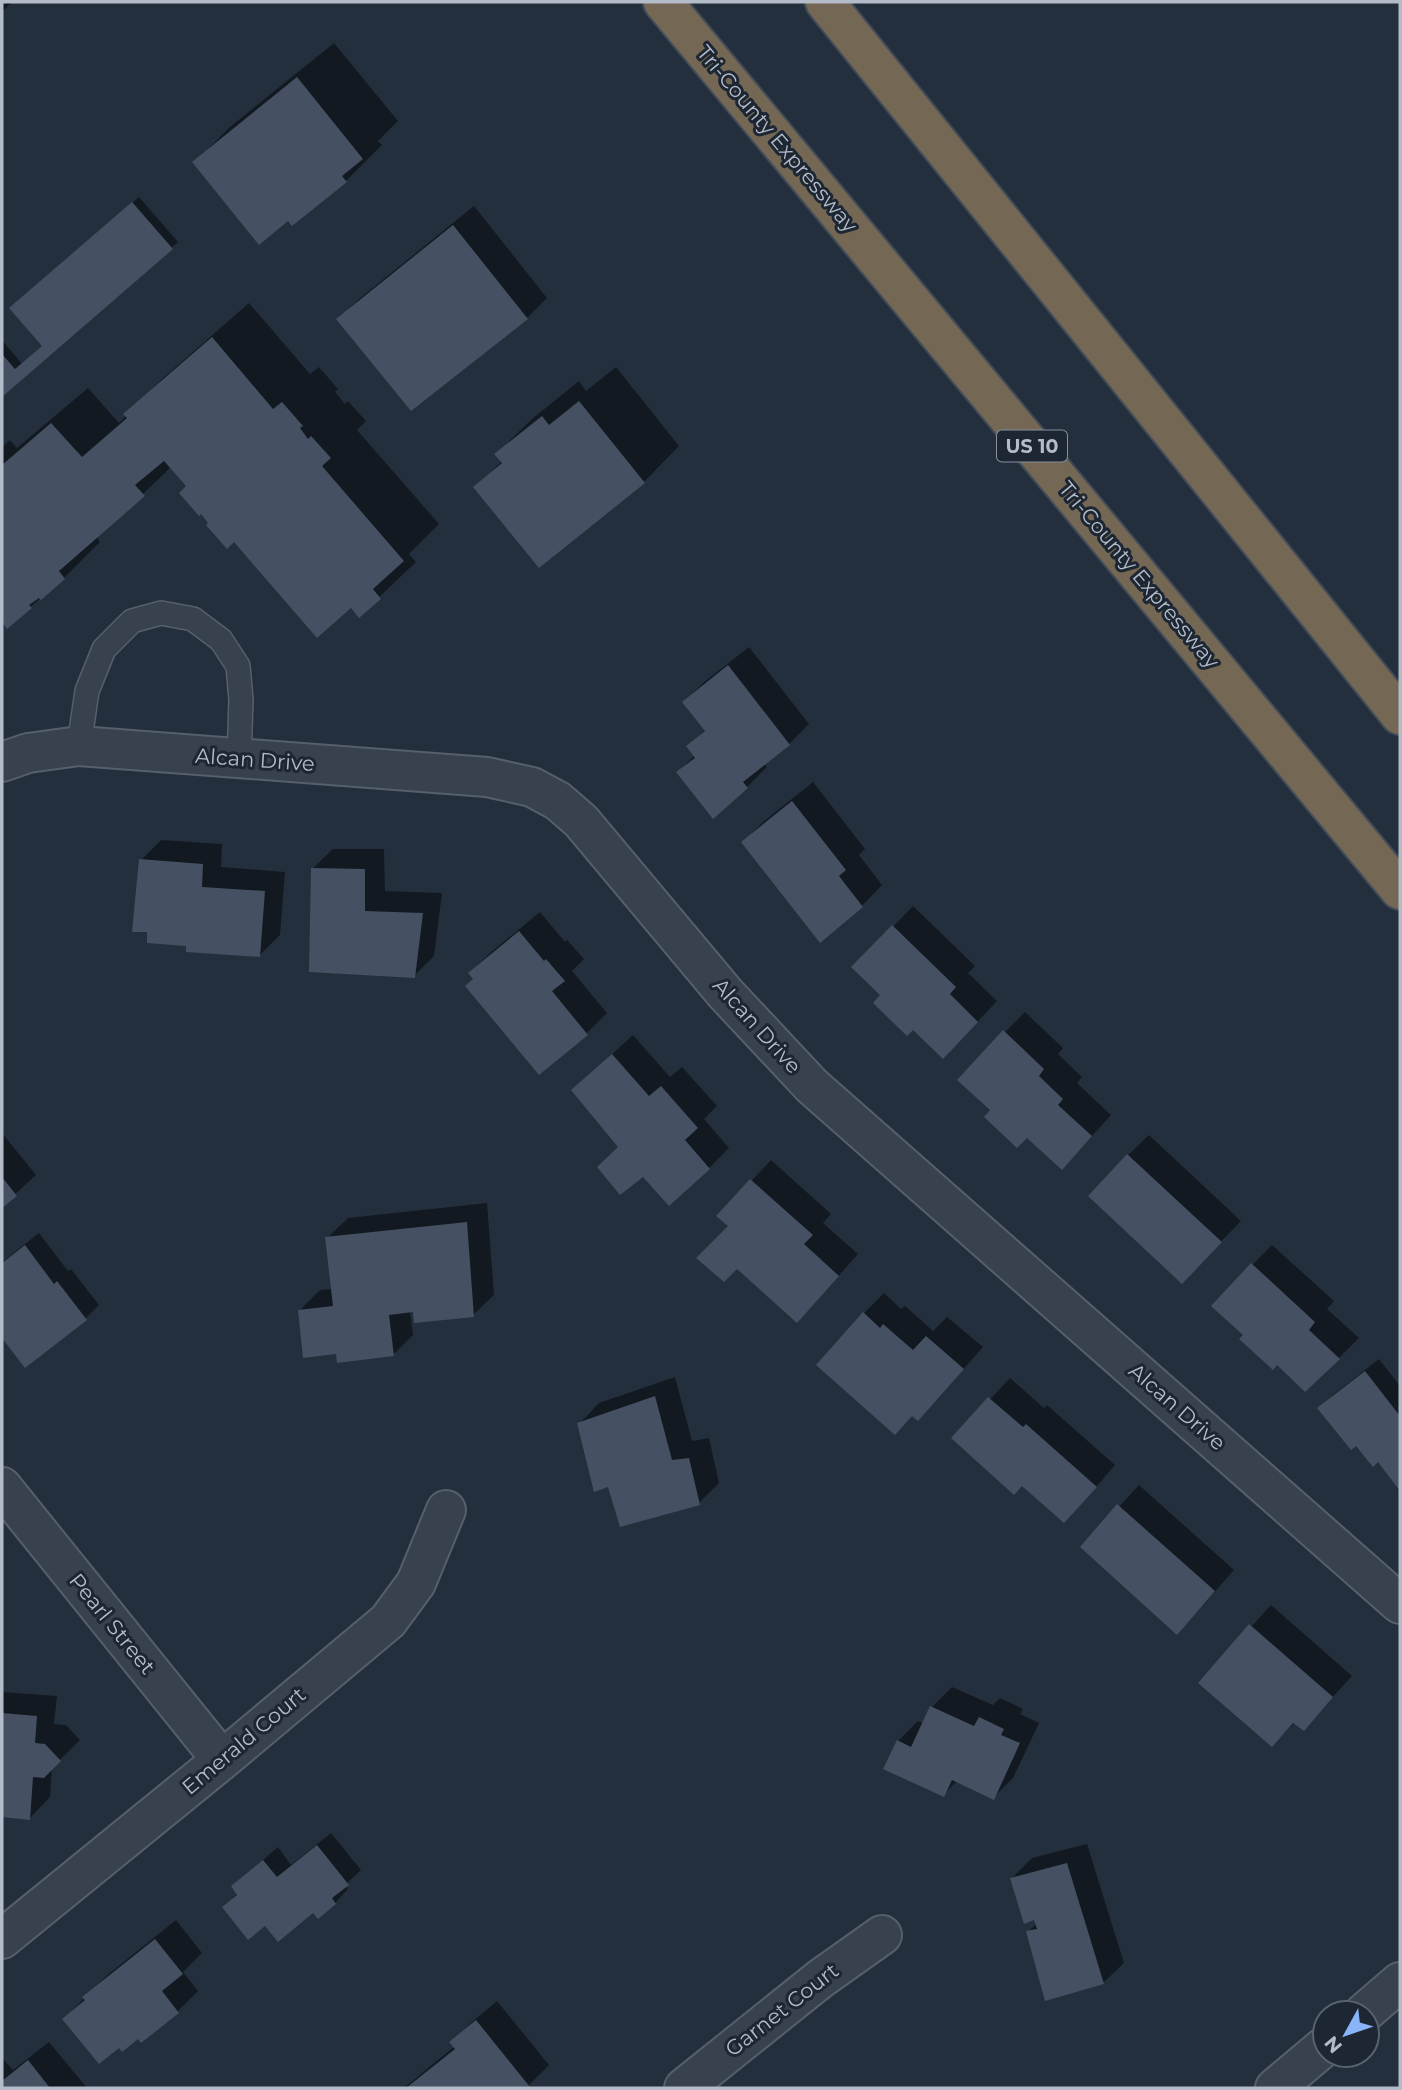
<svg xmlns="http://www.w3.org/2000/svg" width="1402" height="2090" font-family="Montserrat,sans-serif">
<rect width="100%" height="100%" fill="#242f3e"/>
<path fill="#0007" d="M2 2 11 3 2 12Z
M334 43 398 121 378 141 382 145 346 181 288 219 194 163 230 127Z
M139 197 178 242 2 395V340L22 364 44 345 18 301Z
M474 206 547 298 527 318 339 319 359 299Z
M249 303 310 374 319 367 338 389 335 392 345 404 348 401 366 421 357 430 439 524 409 554 416 562 359 616 351 605 234 540 210 523 188 486 171 467 143 494 96 536 100 542 64 578 8 626 2 619V447L10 440 17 448 88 388 119 423 162 379Z
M616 367 679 446 644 482 476 487 502 461 496 454 532 419 579 381 586 391Z
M749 647 809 724 789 744 764 763 767 767 747 787 678 772 695 755 688 746 706 729 684 702 704 682Z
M813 782 865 849 859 855 882 885 862 906 820 941 743 842 763 822Z
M161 840 222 844 221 867 285 872 280 935 260 955 188 945 149 931 141 860Z
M333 849H384L385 891 442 893 434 956 414 976 312 869Z
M913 906 975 966 968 973 997 1001 963 1037 913 1028 854 967Z
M540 912 565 942 567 940 584 959 572 971 607 1013 587 1033 539 1073 470 973 490 953Z
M1025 1012 1063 1048 1058 1054 1082 1077 1077 1083 1111 1115 1082 1147 1027 1136 993 1110 1005 1032Z
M633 1035 670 1077 682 1067 717 1106 704 1119 729 1148 709 1168 620 1146 573 1090Z
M2 1133 36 1175 2 1206Z
M1149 1135 1241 1221 1202 1261 1128 1155Z
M771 1160 831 1214 823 1223 858 1254 817 1300 719 1216Z
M487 1203 494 1295 473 1315 410 1311 413 1335 393 1355 338 1352 300 1310 320 1290 333 1289 327 1238 348 1218Z
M39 1233 68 1271 71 1269 99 1305 86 1318 25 1365 2 1335V1262Z
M1272 1245 1334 1301 1327 1309 1359 1338 1339 1358 1277 1363 1245 1335 1252 1265Z
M884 1293 901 1309 905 1306 933 1331 947 1317 983 1347 938 1398 864 1313Z
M1379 1359 1400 1386V1488L1378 1460 1356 1443 1319 1408 1333 1395Z
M675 1377 692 1441 709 1438 719 1483 699 1503 609 1485 579 1424 599 1403Z
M1010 1378 1044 1408 1047 1405 1115 1465 1084 1501 1023 1484 954 1438Z
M1139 1485 1234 1570 1197 1612 1082 1547Z
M1271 1605 1352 1676 1303 1729 1295 1722 1272 1745 1200 1683Z
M952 1687 993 1705 1000 1698 1023 1709 1020 1714 1039 1723 1013 1778 993 1798 957 1781 943 1795 898 1741 918 1721 924 1724 932 1707Z
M2 1692 57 1696 54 1724 66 1725 80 1740 52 1768 50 1797 30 1818 2 1816Z
M331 1833 361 1870 345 1885 348 1889 335 1903 314 1911 266 1923 224 1907 238 1893 233 1886 278 1847 291 1865Z
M1087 1844 1124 1963 1103 1983 1028 1932 1037 1923 1012 1878 1032 1858Z
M176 1920 202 1953 183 1972 198 1991 178 2011 141 2041 138 2037 64 2019 105 1977Z
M497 2001 549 2065 529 2085 525 2088H404L455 2046 452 2042 472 2022Z
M49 2042 87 2088H2V2058L13 2070Z"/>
<path fill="#455162" d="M297 77 363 159 342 176 347 182 292 226 288 221 259 245 192 162Z
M132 202 173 249 2 397V354L15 369 42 346 9 308Z
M453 225 528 319 411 411 336 319Z
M212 337 273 409 282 402 303 426 300 428 308 439 311 436 331 458 322 466 404 561 373 589 381 599 359 618 351 608 317 638 234 542 227 549 206 525 208 523 201 514 199 516 179 493 186 486 164 461 135 485 145 496 59 571 65 579 41 600 39 598 29 605 32 608 7 629 2 622V465L51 423 82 457 127 418 123 414Z
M579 401 645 483 539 568 473 487 502 463 494 454 542 416 549 425Z
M728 665 790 745 743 782 748 788 713 819 676 772 695 758 686 746 705 731 682 702Z
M792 801 846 870 839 876 863 907 820 943 741 842Z
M139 859 203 864 202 887 265 891 260 957 186 952V946L147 943V932H132Z
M311 868 365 869V911L423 913 415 978 309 972Z
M892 925 956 987 950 994 978 1022 943 1059 913 1030 907 1036 873 1003 880 995 851 967Z
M519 931 544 961 546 959 565 981 552 991 588 1035 539 1075 465 986 473 979 468 973Z
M1003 1030 1044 1069 1039 1076 1063 1099 1058 1105 1092 1136 1062 1170 1027 1138 1017 1148 984 1117 990 1110 957 1080Z
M612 1054 649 1096 661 1086 698 1128 685 1140 710 1169 669 1206 643 1177 620 1195 597 1167 618 1147 571 1090Z
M1127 1154 1222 1242 1182 1284 1088 1196Z
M2 1177 17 1196 2 1208Z
M750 1179 813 1235 804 1244 839 1276 797 1323 737 1269 724 1282 696 1258 728 1226 716 1216Z
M467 1222 474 1317 414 1323 413 1312 389 1315 394 1356 337 1363 336 1354 303 1358 298 1310 333 1306 325 1237Z
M25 1245 54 1284 57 1281 87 1320 25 1368 2 1338V1263Z
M1251 1263 1315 1322 1309 1330 1340 1359 1305 1392 1277 1365 1273 1370 1239 1339 1243 1335 1211 1306Z
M863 1312 880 1328 883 1324 913 1350 926 1336 964 1369 918 1421 912 1416 895 1435 816 1365Z
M1365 1371 1400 1416V1491L1378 1462 1373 1467 1356 1446 1351 1450 1317 1408Z
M655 1396 672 1460 689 1458 700 1505 620 1527 608 1487 594 1492 577 1423Z
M988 1397 1023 1427 1026 1424 1097 1487 1064 1523 1022 1486 1014 1495 951 1438Z
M1117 1504 1215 1591 1177 1635 1080 1547Z
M1249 1624 1333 1697 1304 1731 1293 1723 1272 1747 1198 1683Z
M930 1706 974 1726 979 1717 1004 1729 1001 1735 1020 1743 994 1800 952 1780 944 1797 883 1769 897 1740 911 1747Z
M2 1713 37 1716 35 1743 45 1744 61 1761 44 1778 33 1777 30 1820 2 1817Z
M317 1845 349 1885 332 1898 336 1904 318 1919 313 1913 278 1942 265 1926 248 1940 222 1907 237 1895 231 1886 263 1860 277 1877Z
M1067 1863 1104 1984 1045 2001 1026 1931 1037 1929 1034 1920 1024 1924 1010 1878Z
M155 1939 183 1974 162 1991 179 2013 141 2043 138 2039 122 2052 119 2048 99 2064 62 2019 85 2000 82 1997Z
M476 2020 530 2087 528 2088H406L455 2049 449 2042Z
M28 2060 50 2088H2V2081Z"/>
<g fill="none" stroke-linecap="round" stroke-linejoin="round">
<defs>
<path id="service" d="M79 746 87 691 104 649 132 621 161 613 193 619 221 640 238 666 241 700 239 758"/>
<path id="minor" d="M2 762 28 753 79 746 487 777 532 787 558 801 581 821 725 993 812 1086 1400 1604
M2 1487 222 1760
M2 1939 222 1760 388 1621 416 1583 446 1510
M1364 2013 1400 1982
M684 2088 820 1979 882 1935
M1275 2088 1325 2046"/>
<path id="motorway" d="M663 2 1400 890
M825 2 1400 715"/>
</defs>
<use href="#service" stroke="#565f6c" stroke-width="26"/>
<use href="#minor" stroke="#565f6c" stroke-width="42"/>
<use href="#motorway" stroke="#434c59" stroke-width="42"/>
<use href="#service" stroke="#38414e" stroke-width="23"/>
<use href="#minor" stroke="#38414e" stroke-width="38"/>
<use href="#motorway" stroke="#746855" stroke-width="38"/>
</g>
<g text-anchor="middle" stroke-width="6" stroke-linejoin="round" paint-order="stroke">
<rect fill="#1d2633" stroke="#878f9c" stroke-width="2" x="997" y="430.5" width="70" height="31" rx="5"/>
<g font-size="19" font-weight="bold" fill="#b4bcc9">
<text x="1032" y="453">US 10</text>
</g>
<g font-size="21" fill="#b4bcc9" stroke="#1d2633">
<text transform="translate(777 139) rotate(50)" y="7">Tri-County Expressway</text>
<text transform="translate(1139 575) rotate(50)" y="7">Tri-County Expressway</text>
<text transform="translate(255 760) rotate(4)" y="7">Alcan Drive</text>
<text transform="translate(757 1026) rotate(48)" y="7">Alcan Drive</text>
<text transform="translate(1177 1407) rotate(41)" y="7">Alcan Drive</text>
<text transform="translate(112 1624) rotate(51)" y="7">Pearl Street</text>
<text transform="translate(244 1741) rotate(-40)" y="7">Emerald Court</text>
<text transform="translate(782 2010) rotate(-38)" y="7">Garnet Court</text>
</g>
</g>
<rect width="1402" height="2090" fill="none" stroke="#b4bcc9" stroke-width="7"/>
<g transform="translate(1346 2034) rotate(230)"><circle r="33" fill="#1d2633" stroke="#59626f" stroke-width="2"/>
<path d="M0-5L12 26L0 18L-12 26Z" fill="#8ab4f8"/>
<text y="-10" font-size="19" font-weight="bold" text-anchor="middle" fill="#b4bcc9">N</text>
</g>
</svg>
